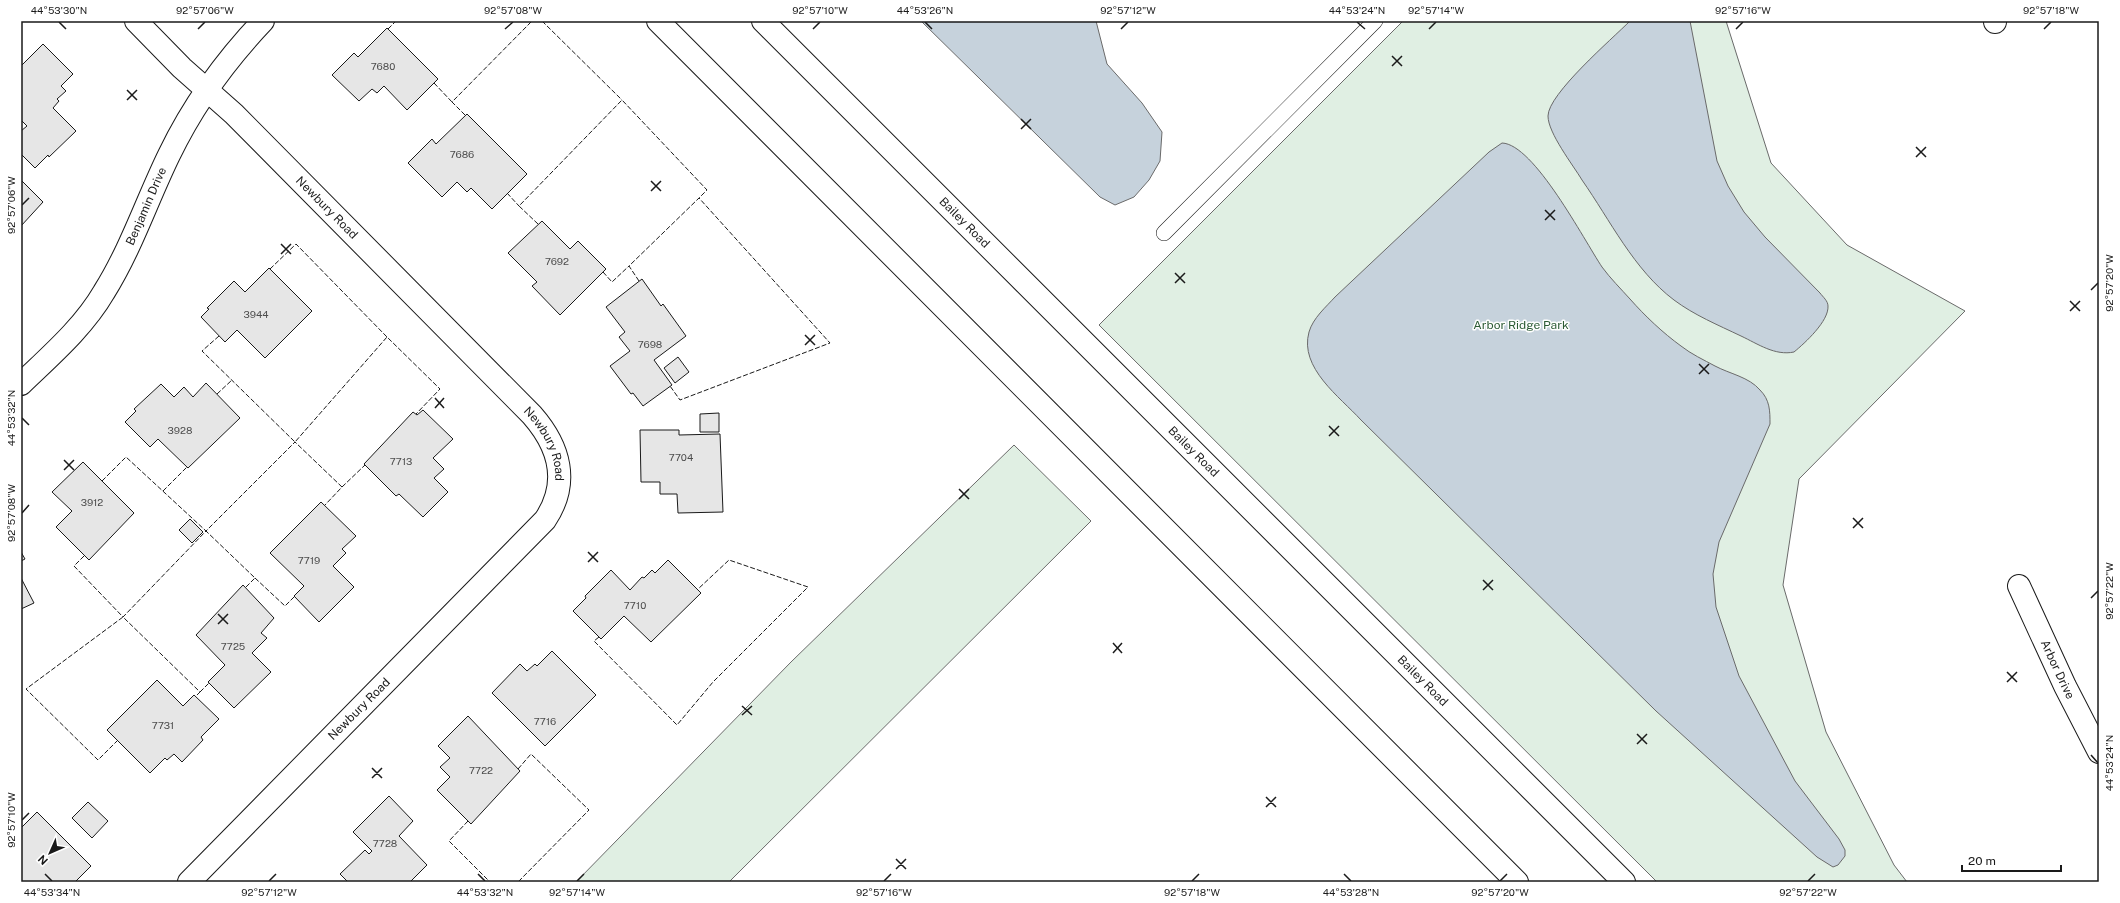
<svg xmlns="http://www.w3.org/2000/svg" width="2120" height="903" font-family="'Public Sans',sans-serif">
<rect width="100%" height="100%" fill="#fff"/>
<path fill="#e0efe3" stroke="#6a6a6a" d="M1403 21H1726L1771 163 1847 245 1965 311 1799 479 1783 585 1826 732 1894 865 1907 882H1657L1099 325Z
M1014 445 1091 521 729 882H576L791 662Z"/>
<path fill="#c6d2dc" stroke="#6a6a6a" d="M921 21H1096L1107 64 1142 103 1162 132 1160 161 1149 180 1134 197 1115 205 1100 197Z
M1630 21H1690L1717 161 1728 186 1744 212 1765 237 1820 293C1823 297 1828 301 1828 306 1829 321 1805 343 1794 352 1775 356 1758 344 1741 336 1718 325 1694 315 1674 300 1634 270 1610 220 1582 180 1573 165 1548 133 1548 116 1548 94 1612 39 1630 21Z
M1502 143C1534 144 1584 240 1602 267 1610 278 1621 289 1630 299 1645 316 1663 333 1681 346 1691 354 1704 360 1715 366 1730 374 1749 377 1760 390 1770 400 1770 411 1770 424L1719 542 1713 574 1716 607 1739 676 1795 781 1839 839 1845 850V856L1838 865 1833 867 1817 857 1656 711 1361 420C1340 397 1299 368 1309 332 1313 318 1326 307 1335 297L1489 152Z"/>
<path fill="#e6e6e6" stroke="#1a1a1a" d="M387 28 438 79 407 110 384 86 377 93 372 89 359 101 332 75 354 53 358 57Z
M43 44 73 74 61 86 66 91 57 99 59 101 53 108 76 131 49 157 48 155 35 168 21 154V131L27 126 21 120V66Z
M467 114 527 174 492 209 471 188 467 192 457 182 442 197 408 163 432 139 436 144Z
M21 180 43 202 21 226Z
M542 221 570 249 578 241 606 269 560 315 532 286 537 282 508 253Z
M269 268 312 311 265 358 237 330 225 342 201 317 209 309 207 308 234 281 245 292Z
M642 279 661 306 663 304 686 336 654 360 672 385 643 406 633 393 631 394 610 366 630 351 619 337 625 332 606 307Z
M678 357 689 372 675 383 664 368Z
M206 383 240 418 188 468 158 439 150 447 125 422 136 411 134 409 161 384 174 397 184 387 193 397Z
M423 410 453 439 433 458 444 469 434 478 448 492 423 517 399 494 396 496 364 464 413 412 417 415Z
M719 413V432H700V414Z
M640 430H679V435L720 434 723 512 678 513 677 494H660V482H641Z
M83 462 134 513 89 560 56 527 72 511 52 492Z
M321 502 356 536 342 549 346 553 333 566 354 587 319 622 294 596 304 586 270 553Z
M190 519 203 532 192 543 179 530Z
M21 552 25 559 21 561Z
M668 560 701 593 651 642 624 616 601 639 573 611 586 598 585 596 611 570 630 590 642 577 644 578 652 570 655 573Z
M21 578 34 603 21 609Z
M243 585 274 618 261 633 267 638 252 653 271 672 234 708 208 682 225 665 196 635Z
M552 651 596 695 545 746 492 693 520 664 527 671 535 664 537 666Z
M157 680 183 706 194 695 219 719 201 737 203 740 182 762 174 754 167 760 165 758 150 773 107 730Z
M468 716 520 771 471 824 437 790 450 777 440 767 450 758 438 746Z
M389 796 413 821 399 836 427 865 410 882H348L340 874 365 850 369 854 372 851 353 832Z
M88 802 108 821 92 838 72 818Z
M37 812 91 866 75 882H21V828Z"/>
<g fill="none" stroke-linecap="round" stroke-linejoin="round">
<defs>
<path id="lane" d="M1164 233 1375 21"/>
<g id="street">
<path id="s1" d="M136 21 182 68 234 114 532 415C560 447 570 483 545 520L189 882"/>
<path d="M1995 22V21"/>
<path id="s2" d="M21 384C50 356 83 328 104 292 131 249 147 200 169 155 193 105 225 61 263 21"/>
<path id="s3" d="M2019 586 2065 686 2099 752"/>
</g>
<g id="secondary">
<path d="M658 21 1517 882"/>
<path id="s4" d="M763 21 1624 882"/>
</g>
</defs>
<use href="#lane" stroke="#1a1a1a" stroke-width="16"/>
<use href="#street" stroke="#1a1a1a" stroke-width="24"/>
<use href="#secondary" stroke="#1a1a1a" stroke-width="24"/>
<use href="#lane" stroke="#fff" stroke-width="15"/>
<use href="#street" stroke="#fff" stroke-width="22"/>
<use href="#secondary" stroke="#fff" stroke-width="22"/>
<path stroke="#1a1a1a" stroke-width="1" stroke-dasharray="5 2" stroke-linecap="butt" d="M542 21 622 100
M388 29 396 21
M434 83 452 102
M465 115 452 102 532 21
M507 193 519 206
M538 224 519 206 622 100 707 190 699 198
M270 269 296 244 387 337
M603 272 612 282 629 266
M639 281 629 266 699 198 830 343 680 400 670 386
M219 336 202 351 295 442 387 337 440 389 416 414
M217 394 232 380
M102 481 126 457 206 531 295 442 342 487 325 505
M342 487 365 465
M163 491 187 467
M84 556 74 566 123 617 206 531 255 578 245 588
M255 578 285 606 294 597
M599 637 594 641 677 725 713 682 808 587 729 560 697 590
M200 692 209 683
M118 740 98 760 26 689 123 617 200 692 196 696
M518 769 531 754 589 810 518 882
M468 821 449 841 490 882"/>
</g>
<path fill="none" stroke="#1a1a1a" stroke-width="1.5" d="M59 22 66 29M925 22 932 29M1357 22 1365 29M198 29 205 22M505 29 513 22M813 29 820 22M1121 29 1128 22M1429 29 1436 22M1736 29 1743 22M2044 29 2051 22M1392 56 1402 66M1392 66 1402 56M127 90 137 100M127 100 137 90M1021 119 1031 129M1021 129 1031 119M1916 147 1926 157M1916 157 1926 147M651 181 661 191M651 191 661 181M22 205 29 198M1545 210 1555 220M1545 220 1555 210M281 244 291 254M281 254 291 244M1175 273 1185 283M1175 283 1185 273M2091 290 2098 283M2070 301 2080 311M2070 311 2080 301M805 335 815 345M805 345 815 335M1699 364 1709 374M1699 374 1709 364M435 398 444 408M435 408 444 398M22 418 29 425M1329 426 1339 436M1329 436 1339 426M64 460 74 470M64 470 74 460M959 489 969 499M959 499 969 489M22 513 29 505M1853 518 1863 528M1853 528 1863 518M588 552 598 562M588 562 598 552M1483 580 1493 590M1483 590 1493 580M2091 598 2098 591M218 614 228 624M218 624 228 614M1113 643 1122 653M1113 653 1122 643M2007 672 2017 682M2007 682 2017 672M742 706 752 715M742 715 752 706M1637 734 1647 744M1637 744 1647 734M2091 755 2098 763M372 768 382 778M372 778 382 768M1266 797 1276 807M1266 807 1276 797M22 820 29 813M896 859 906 869M896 869 906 859M45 874 52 881M478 874 485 881M1344 874 1351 881M269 881 276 874M577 881 584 874M884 881 891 874M1192 881 1199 874M1500 881 1507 874M1808 881 1815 874"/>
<g text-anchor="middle" stroke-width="3" stroke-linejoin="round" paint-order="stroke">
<g font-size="10" fill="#4d4d4d">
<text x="383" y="70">7680</text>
<text x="462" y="158">7686</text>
<text x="557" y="265">7692</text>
<text x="256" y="318">3944</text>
<text x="650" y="348">7698</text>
<text x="180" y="434">3928</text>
<text x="681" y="461">7704</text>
<text x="401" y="465">7713</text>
<text x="92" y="506">3912</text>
<text x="309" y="564">7719</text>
<text x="635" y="609">7710</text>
<text x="233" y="650">7725</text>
<text x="545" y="725">7716</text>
<text x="163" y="729">7731</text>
<text x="481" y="774">7722</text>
<text x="385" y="847">7728</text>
</g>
<g font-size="12" fill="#1a1a1a" stroke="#fff">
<text dy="4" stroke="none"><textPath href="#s2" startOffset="220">Benjamin Drive</textPath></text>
<text dy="4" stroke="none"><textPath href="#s1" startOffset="267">Newbury Road</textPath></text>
<text dy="4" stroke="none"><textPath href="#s4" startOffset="285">Bailey Road</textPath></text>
<text dy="4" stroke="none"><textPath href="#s1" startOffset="591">Newbury Road</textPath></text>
<text dy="4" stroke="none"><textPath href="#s4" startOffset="609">Bailey Road</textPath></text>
<text dy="4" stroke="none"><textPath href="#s3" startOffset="92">Arbor Drive</textPath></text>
<text dy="4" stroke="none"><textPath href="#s4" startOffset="933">Bailey Road</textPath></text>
<text transform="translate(359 709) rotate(-45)" y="4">Newbury Road</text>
</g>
<g font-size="12" fill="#2b5a34" stroke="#fff">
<text x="1521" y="329">Arbor Ridge Park</text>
</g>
</g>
<rect width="2120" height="903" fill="none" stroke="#ffffff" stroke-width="44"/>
<g transform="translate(50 853) rotate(225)" stroke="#ffffff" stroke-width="3" paint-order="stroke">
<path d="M0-3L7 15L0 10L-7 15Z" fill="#1a1a1a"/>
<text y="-6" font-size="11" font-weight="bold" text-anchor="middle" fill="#1a1a1a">N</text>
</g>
<path d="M1962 865v6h99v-6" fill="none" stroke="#1a1a1a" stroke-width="2"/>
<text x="1968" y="865" font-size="12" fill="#1a1a1a" stroke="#ffffff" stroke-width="3" paint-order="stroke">20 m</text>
<rect x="22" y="22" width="2076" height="859" fill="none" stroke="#1a1a1a" stroke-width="1.5"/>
<g font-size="10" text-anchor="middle" fill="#1a1a1a">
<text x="59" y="14">44°53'30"N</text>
<text x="205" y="14">92°57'06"W</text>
<text x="513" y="14">92°57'08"W</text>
<text x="820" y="14">92°57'10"W</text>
<text x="925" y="14">44°53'26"N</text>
<text x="1128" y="14">92°57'12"W</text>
<text x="1357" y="14">44°53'24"N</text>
<text x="1436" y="14">92°57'14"W</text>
<text x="1743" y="14">92°57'16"W</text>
<text x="2051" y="14">92°57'18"W</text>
<text transform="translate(11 205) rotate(-90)" y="4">92°57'06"W</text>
<text transform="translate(2109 283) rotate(-90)" y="4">92°57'20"W</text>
<text transform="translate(11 418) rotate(-90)" y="4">44°53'32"N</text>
<text transform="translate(11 513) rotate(-90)" y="4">92°57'08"W</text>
<text transform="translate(2109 591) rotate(-90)" y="4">92°57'22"W</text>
<text transform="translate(2109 763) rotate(-90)" y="4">44°53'24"N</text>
<text transform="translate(11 820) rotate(-90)" y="4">92°57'10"W</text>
<text x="52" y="896">44°53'34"N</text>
<text x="269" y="896">92°57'12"W</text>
<text x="485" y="896">44°53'32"N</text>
<text x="577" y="896">92°57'14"W</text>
<text x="884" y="896">92°57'16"W</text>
<text x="1192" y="896">92°57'18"W</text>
<text x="1351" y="896">44°53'28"N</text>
<text x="1500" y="896">92°57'20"W</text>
<text x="1808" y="896">92°57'22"W</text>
</g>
</svg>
